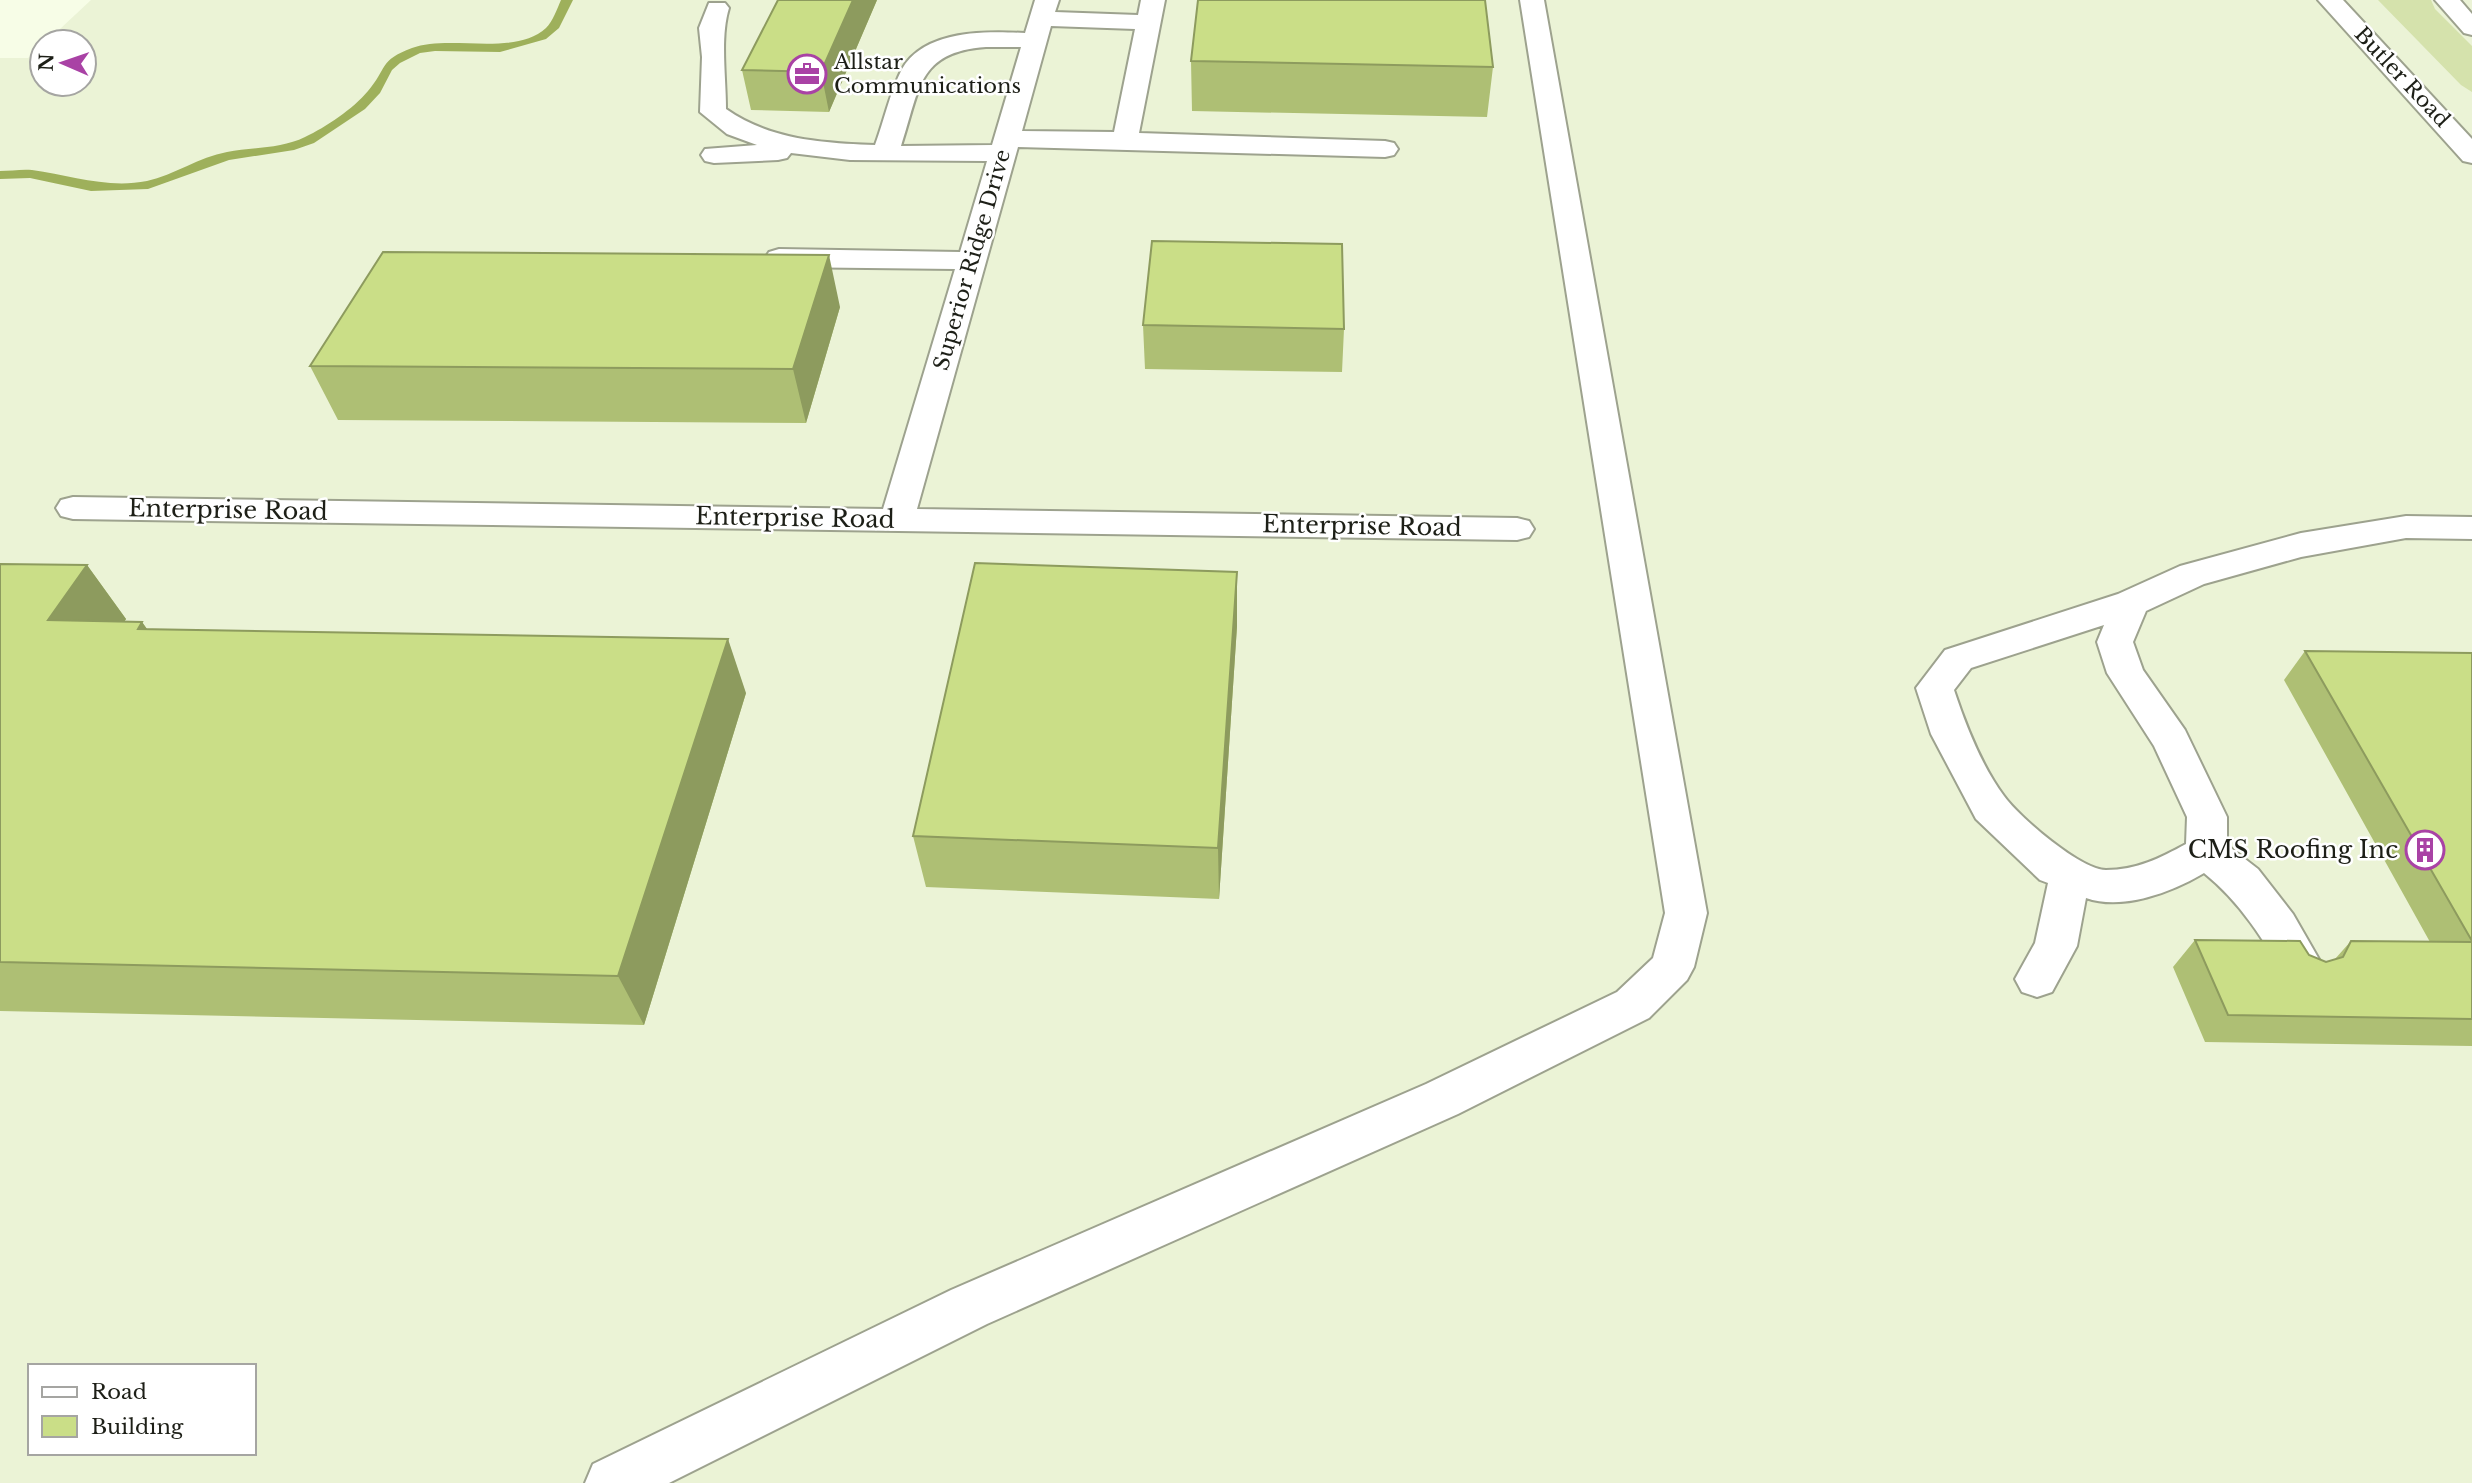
<svg xmlns="http://www.w3.org/2000/svg" width="2472" height="1483" font-family="'Libre Baskerville',serif">
<rect width="100%" height="100%" fill="#f7fde7"/>
<path fill="#ebf3d6" fill-rule="evenodd" d="M91 0H2472V1483H0V58H28L42 45V84H84V42H46ZM30 1366H254V1453H30Z"/>
<path fill="#d5e2ac" d="M2378 0H2431L2435 9 2472 46V92L2461 85Z"/>
<g fill="none" stroke-linecap="round" stroke-linejoin="round">
<path fill="#9eb05b" fill-rule="evenodd" d="M561 0H573L559 28 546 39 500 52 435 51 420 53 400 63 392 70 380 93 365 109 314 143 294 150 229 160 148 189 91 191 30 178 0 179V171C10 171 22 169 32 170 70 175 107 189 147 181 174 175 199 157 227 152 252 147 281 149 305 137 326 127 353 109 368 91 387 69 379 60 412 48 449 34 514 57 546 28 553 21 557 9 561 0Z"/>
<defs>
<path id="minor" d="M1035 0H1059L1055 12 1138 15 1141 0H1165L1139 133 1385 141 1394 143 1398 149 1394 155 1385 157 1018 147 917 509 1517 518 1529 521 1534 529 1529 537 1517 540 73 519 61 516 56 508 61 500 73 497 883 509 955 269 779 267 769 264 765 258 769 252 779 249 960 252 987 161 850 160 791 153 787 158 778 160 714 163 705 161 701 155 705 149 757 145 727 134 700 112 702 57 699 28 709 3H725L729 8C720 37 726 77 726 109 770 140 823 143 875 145 884 121 890 92 902 69 925 29 987 31 1025 33ZM1051 26 1135 29 1114 132 1022 131ZM986 47H1021L992 145 901 146C920 89 917 52 986 47Z
M1520 0H1544L1707 913 1694 967 1687 980 1649 1018 1458 1114 987 1324 669 1483H585L593 1464 951 1290 1426 1084 1617 992 1653 958 1665 913Z
M2318 0H2343L2472 139V163L2463 161Z
M2435 0H2460L2472 14V35L2464 33Z
M2406 516 2472 517V539L2406 538 2301 557 2204 584 2146 611 2133 642 2143 670 2185 730 2227 817V845L2258 869 2293 914 2324 968 2317 981 2302 986 2287 981C2264 940 2241 903 2204 873 2172 892 2123 911 2086 898L2077 946 2052 992 2037 997 2022 992 2015 979 2035 943 2048 883 2040 880 1976 819 1931 734 1916 688 1945 650 2118 594 2180 566 2301 533ZM2104 625 2097 642 2107 673 2154 746 2187 817 2186 844C2160 858 2137 870 2106 870 2081 870 2019 817 2004 796 1981 765 1966 726 1954 690L1971 668Z"/>
</defs>
<use href="#minor" stroke="#9da28e" stroke-width="4"/>
<use href="#minor" fill="#fff" fill-rule="evenodd"/>
</g>
<path fill="#aebf74" d="M877 0 829 112 751 110 742 70Z
M1191 61 1493 67 1487 117 1192 111Z
M840 307 806 423 338 420 310 366Z
M1143 325 1344 329 1342 372 1145 369Z
M0 564 87 565 126 619 124 622H142L147 629 746 693 644 1025 0 1011Z
M1237 572V626L1219 899 926 887 913 836Z
M2305 651 2472 653V1046L2205 1042 2173 967 2195 940 2309 955 2326 962 2335 959 2351 941 2430 942 2284 680Z"/>
<path fill="#8d9b5e" d="M853 0H877L829 112 821 72Z
M829 255 840 307 806 423 793 369Z
M87 565 126 619 89 674 48 620Z
M1237 572V626L1219 899 1218 848Z
M142 622 180 676 138 629Z
M728 639 746 693 644 1025 618 976Z"/>
<path fill="#cade87" stroke="#8d9b5e" stroke-width="2" d="M778 0H853L821 72 742 70Z
M1198 0H1485L1493 67 1191 61Z
M1152 241 1342 244 1344 329 1143 325Z
M383 252 829 255 793 369 310 366Z
M975 563 1237 572 1218 848 913 836Z
M0 564 87 565 48 620 142 622 138 629 728 639 618 976 0 962Z
M2305 651 2472 653V941Z
M2195 940 2300 941 2309 955 2326 962 2343 957 2351 941 2472 942V1019L2228 1015Z"/>
<defs>
<symbol id="office-ring" viewBox="-11 -11 22 22"><circle r="9.5" fill="#fff" stroke="#a942a5" stroke-width="1.5"/><path d="M-6-3h4V-5.5h4V-3h4V5H-6ZM-1-4.5V-3h2v-1.5ZM-6 0V1H6V0Z" fill="#a942a5"/></symbol>
<symbol id="building-ring" viewBox="-11 -11 22 22"><circle r="9.5" fill="#fff" stroke="#a942a5" stroke-width="1.5"/><path d="M-4-6H4V6H1V3H-1V6H-4ZM-2.5-4.3h1.7v1.8h-1.7ZM.8-4.3h1.7v1.8H.8ZM-2.5-1h1.7V.8h-1.7ZM.8-1h1.7V.8H.8Z" fill="#a942a5"/></symbol>
</defs>
<g fill-rule="evenodd">
<use href="#office-ring" x="785" y="52" width="44" height="44"/>
<use href="#building-ring" x="2403" y="828" width="44" height="44"/>
</g>
<g text-anchor="middle" stroke-width="5" stroke-linejoin="round" paint-order="stroke">
<g font-size="21" fill="#1d1f17" stroke="#fff" text-anchor="start">
<text x="834" y="69">Allstar<tspan x="834" dy="24">Communications</tspan></text>
</g>
<g font-size="21" fill="#1d1f17" stroke="#fff">
<text transform="translate(2402 77) rotate(47)" y="7">Butler Road</text>
<text transform="translate(972 260) rotate(-74)" y="7">Superior Ridge Drive</text>
</g>
<g font-size="24" fill="#1d1f17" stroke="#fff">
<text transform="translate(228 510) rotate(1)" y="8">Enterprise Road</text>
<text transform="translate(795 518) rotate(1)" y="8">Enterprise Road</text>
<text transform="translate(1362 526) rotate(1)" y="8">Enterprise Road</text>
</g>
<g font-size="24" fill="#1d1f17" stroke="#fff" text-anchor="end">
<text x="2398" y="858">CMS Roofing Inc</text>
</g>
</g>
<rect x="28" y="1364" width="228" height="91" fill="#ffffff" stroke="#a5a5a2" stroke-width="2"/>
<rect x="42" y="1387" width="35" height="10" fill="#ffffff" stroke="#a5a5a2" stroke-width="2"/>
<text x="91" y="1399" font-size="21" fill="#1d1f17">Road</text>
<rect x="42" y="1416" width="35" height="21" fill="#cade87" stroke="#a5a5a2" stroke-width="2"/>
<text x="91" y="1434" font-size="21" fill="#1d1f17">Building</text>
<g transform="translate(63 63) rotate(272)"><circle r="33" fill="#ffffff" stroke="#a5a5a2" stroke-width="2"/>
<path d="M0-5L12 26L0 18L-12 26Z" fill="#a942a5"/>
<text y="-10" font-size="19" font-weight="bold" text-anchor="middle" fill="#1d1f17">N</text>
</g>
</svg>
